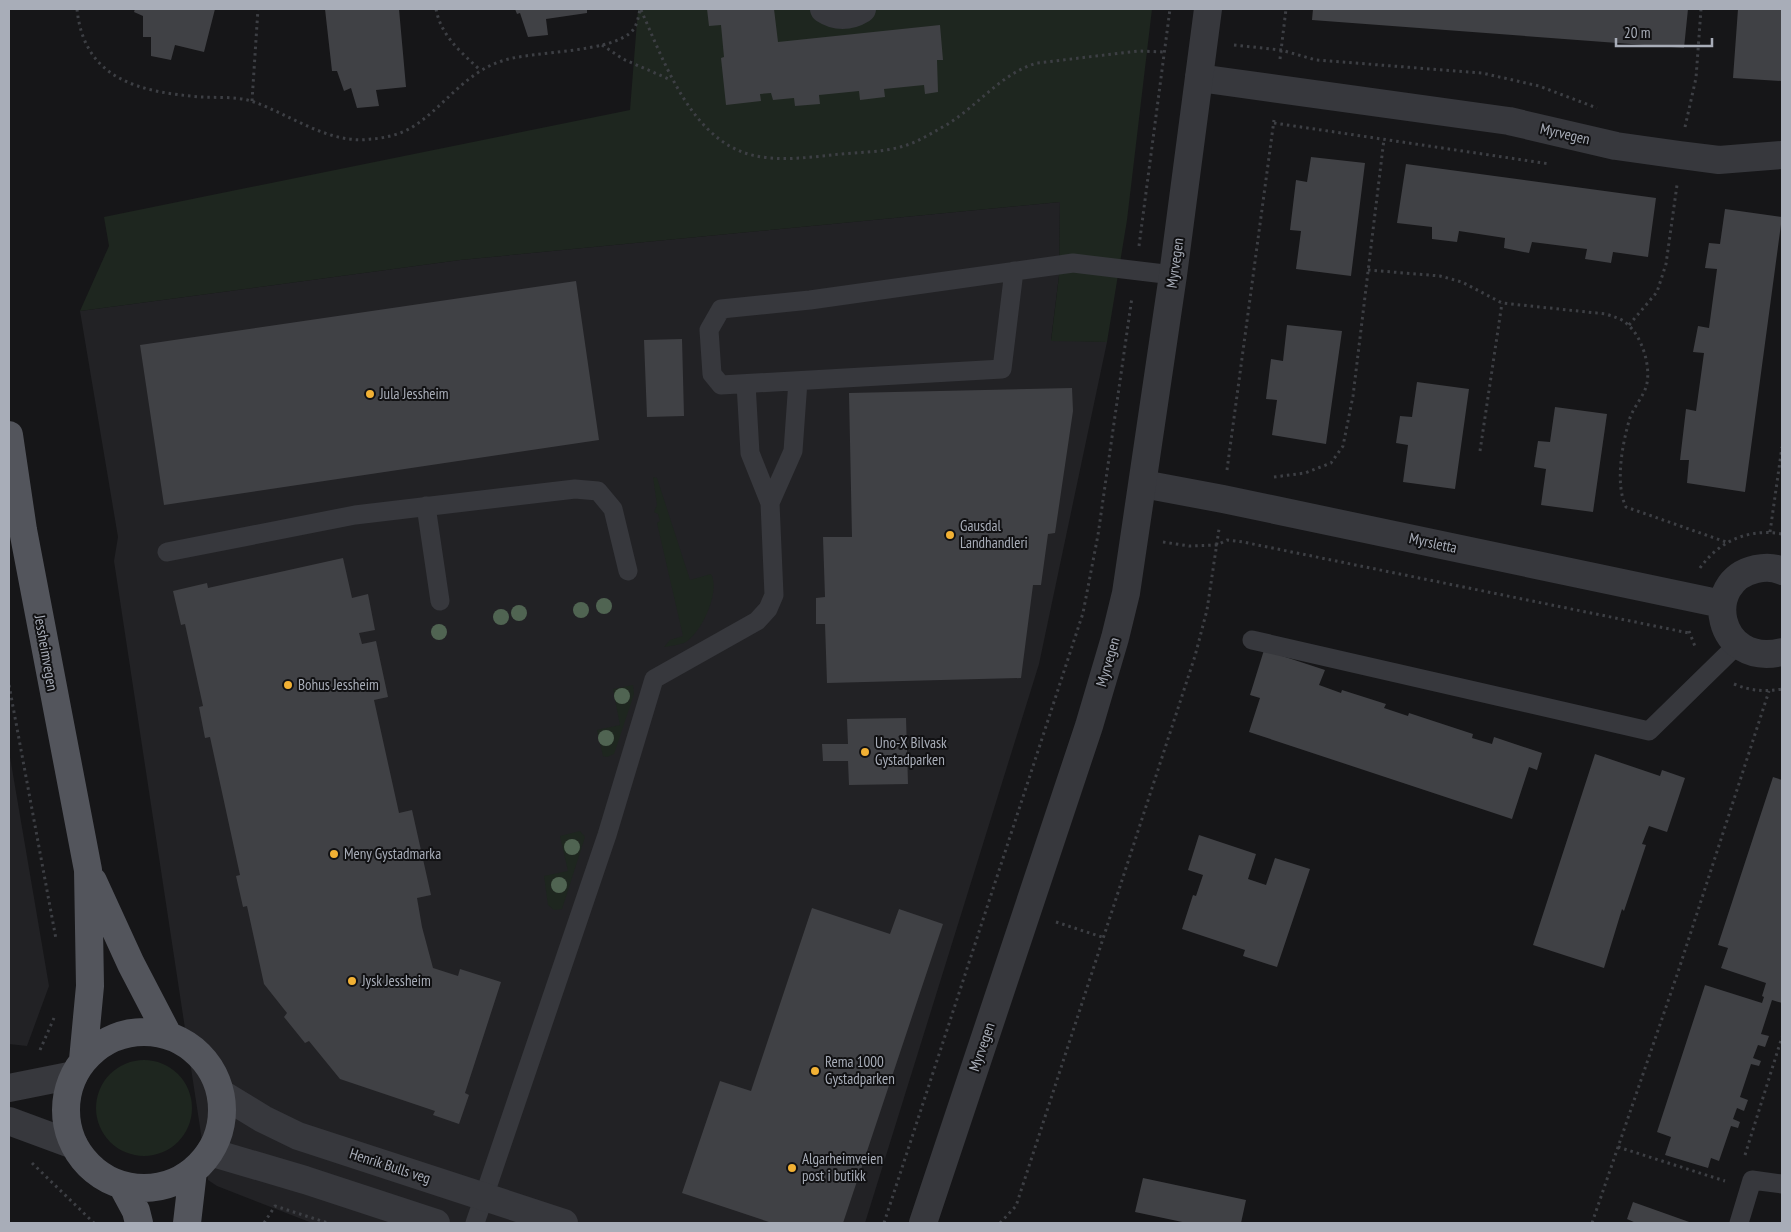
<svg xmlns="http://www.w3.org/2000/svg" width="1791" height="1232" font-family="'PT Sans Narrow',sans-serif">
<rect width="100%" height="100%" fill="#161618"/>
<path fill="#222225" d="M1060 202 1059 276 1051 340 1107 342 1039 664 865 1223H312L217 1186 208 1180 114 561 118 537 80 311 460 260Z
M9 751 49 986 27 1046 9 1044Z"/>
<path fill="#1e261f" d="M638 9H1152L1127 220 1107 342 1051 341 1059 276 1060 202 460 260 80 311 109 246 104 217 630 110Z
M653 477 657 478 690 580 711 574C721 591 701 635 684 643 678 645 670 646 664 647L670 640 683 636 657 523 660 521 658 514 654 512 657 505Z
M633 685 634 694 614 754 607 757 603 756 597 730 620 725 613 689Z
M580 831 585 837 562 909 554 910 548 905 544 876 568 871 560 836Z
M96 1108a48 48 0 1 1 96 0a48 48 0 1 1-96 0Z"/>
<path fill="#404145" d="M135 9H215L204 52 175 45 171 60 151 56V37H143V16L134 12Z
M325 9H399L406 87 376 90 379 106 357 108 351 88 344 91 337 71H332Z
M515 9H587V13L546 19 548 35 528 37 520 13 517 14Z
M707 9H774L778 42 940 25 943 60H937L938 92 925 94 924 85 884 89 885 97 860 100 859 91 819 95 820 104 795 106 794 98 773 100 771 93 760 94 761 101 726 105 721 58 724 57 721 25 709 26Z
M1313 9H1688L1684 48 1312 20Z
M1738 9H1782V81L1733 78Z
M1311 157 1365 163 1351 276 1296 269 1301 231 1290 230 1296 180 1307 182Z
M1406 164 1656 198 1648 257 1613 252 1611 263 1585 259 1587 249 1532 242 1529 253 1504 248 1505 238 1459 231 1457 242 1432 239V227L1397 223Z
M1725 209 1782 217 1745 492 1687 483 1689 460H1680L1686 409 1696 411 1704 353 1693 352 1698 326 1709 328 1717 269 1705 268 1709 243 1720 244Z
M576 281 599 440 164 505 140 345Z
M1287 325 1342 331 1326 444 1272 435 1277 400 1266 399 1271 359 1283 361Z
M682 339 684 416 647 417 644 340Z
M1417 382 1469 389 1455 489 1403 482 1408 445 1396 443 1400 416 1412 417Z
M1072 388 1073 411 1055 533 1048 534 1041 585H1033L1021 678 827 683 825 624H816V598L825 597 823 537H852L849 393Z
M1555 407 1607 414 1593 512 1541 505 1546 469 1534 467 1538 441 1550 442Z
M343 558 352 598 368 594 375 630 359 633 362 644 376 641 388 697 374 700 399 813 412 810 431 895 417 898 422 927 433 968 458 976 460 969 501 982 465 1093 469 1095 459 1124 433 1115 435 1111 340 1079 309 1041 305 1043 284 1017 287 1013 264 984 247 906 243 907 236 876 240 875 210 737 205 738 199 707 203 706 185 624 181 625 173 591 207 583 208 588Z
M1264 650 1325 670 1319 685 1341 693 1342 690 1386 704 1384 708 1408 716 1409 713 1473 734 1472 738 1492 744 1494 737 1542 753 1537 770 1529 767 1512 819 1249 732 1260 698 1250 695Z
M906 718 908 784 849 785 848 761H823L822 744H848L847 719Z
M1595 754 1660 776 1662 770 1685 778 1667 832 1649 826 1642 844 1646 845 1624 911 1622 909 1604 968 1533 945Z
M1773 777 1782 780V1003L1772 1000 1761 1034 1769 1036 1765 1047 1758 1045 1753 1058 1761 1061 1759 1066 1751 1064 1740 1097 1748 1100 1744 1111 1737 1108 1733 1119 1740 1122 1738 1128 1731 1126 1719 1161 1711 1158 1708 1168 1665 1155 1671 1137 1657 1132 1705 985 1762 1003 1764 997 1762 996 1766 983 1721 968 1728 948 1718 945Z
M1199 835 1256 854 1248 879 1266 885 1275 858 1310 869 1277 967 1243 956 1245 950 1182 929 1193 895 1196 896 1203 875 1188 870Z
M812 908 890 934 899 909 943 924 843 1223H772L682 1193 720 1081 751 1091Z
M1143 1178 1246 1200 1241 1223H1187L1135 1212Z
M1633 1202 1692 1223H1636L1627 1219Z"/>
<g fill="none" stroke-linecap="round" stroke-linejoin="round">
<path stroke="#3d3f44" stroke-width="3" stroke-dasharray="2.5 4" stroke-linecap="butt" d="M77 9C84 80 140 92 201 97 218 98 237 96 254 102 291 115 330 145 371 139 386 138 402 134 414 126 446 105 466 71 505 60 534 51 614 53 633 30 637 25 639 15 640 9
M436 9C441 36 461 52 480 70
M641 10C663 59 689 134 745 153 772 162 804 158 832 155 856 152 884 153 907 145 919 141 930 134 941 128 976 109 999 74 1037 63L1139 51 1164 52
M602 45 623 59 671 80
M1234 45 1281 50 1316 60 1482 73 1539 86 1597 108
M1280 59 1286 9
M252 101 258 9
M1274 123 1550 164
M1685 127 1696 78 1701 9
M1139 246 1170 9
M1368 270 1440 276 1462 282 1502 303 1606 314C1614 317 1621 318 1627 324 1642 336 1652 368 1646 387 1642 399 1632 409 1629 421 1622 446 1615 484 1626 507L1726 542
M1629 325 1657 292 1666 264 1677 185
M1480 451 1502 303
M1227 470 1274 120
M1274 477 1305 473 1331 463 1343 446 1353 396 1384 139
M1770 532 1782 447
M1163 542 1189 546 1217 545 1227 540 1243 542 1689 633
M1700 568C1719 541 1749 528 1782 534
M1689 631 1696 649
M1734 684C1751 691 1765 692 1782 689
M9 685 56 939
M1056 922 1102 937
M40 1050 54 1018
M1618 1147 1725 1181
M1745 1155 1782 1037
M32 1163 94 1223
M264 1223 275 1206 328 1223
M884 1223 1083 613 1098 535 1132 297
M1000 1223 1016 1206 1195 656 1207 610 1219 529
M1592 1223 1678 972 1769 691"/>
<path stroke="#37383d" stroke-width="19" d="M1014 271 1002 369 721 385 712 374 709 330 721 309 810 300 1073 263 1173 275
M746 384 750 453 770 503
M426 506 440 601
M167 552 355 515 575 489 598 491 613 509 628 571
M1252 640 1649 731 1737 645
M475 1223 607 835 654 679 757 621 768 609 774 595 770 503 793 451 798 381
M1739 1223 1752 1180 1782 1184"/>
<path stroke="#37383d" stroke-width="28" d="M824 9C836 17 849 17 862 9
M1199 78 1509 121 1616 146 1680 155 1719 160 1782 155
M1143 484 1223 499 1722 604
M1782 571C1774 567 1765 567 1756 569 1701 581 1716 668 1782 652"/>
<path stroke="#37383d" stroke-width="28" d="M9 1088 74 1075
M222 1094 263 1119 298 1136 564 1223
M9 1121 74 1145
M210 1152 305 1180 436 1223
M923 1223 1089 726 1115 638 1126 593 1173 275 1208 9"/>
<path stroke="#53555c" stroke-width="28" d="M9 435 23 530 88 870 90 986 83 1060
M93 881 131 964 168 1035
M66 1110a78 78 0 1 1 156 0a78 78 0 1 1-156 0Z
M122 1185 136 1211 139 1223
M187 1223 193 1171"/>
</g>
<g fill="#506452">
<circle cx="604" cy="606" r="8"/>
<circle cx="581" cy="610" r="8"/>
<circle cx="519" cy="613" r="8"/>
<circle cx="501" cy="617" r="8"/>
<circle cx="439" cy="632" r="8"/>
<circle cx="622" cy="696" r="8"/>
<circle cx="606" cy="738" r="8"/>
<circle cx="572" cy="847" r="8"/>
<circle cx="559" cy="885" r="8"/>
</g>
<g fill="#f2b134" stroke="#111113" stroke-width="2">
<circle cx="370" cy="394" r="5"/>
<circle cx="950" cy="535" r="5"/>
<circle cx="288" cy="685" r="5"/>
<circle cx="865" cy="752" r="5"/>
<circle cx="334" cy="854" r="5"/>
<circle cx="352" cy="981" r="5"/>
<circle cx="815" cy="1071" r="5"/>
<circle cx="792" cy="1168" r="5"/>
</g>
<g text-anchor="middle" stroke-width="4" stroke-linejoin="round" paint-order="stroke">
<g font-size="15" fill="#a8adb8" stroke="#111113">
<text transform="translate(1565 134) rotate(13)" y="5">Myrvegen</text>
<text transform="translate(1175 263) rotate(-82)" y="5">Myrvegen</text>
<text transform="translate(1433 543) rotate(12)" y="5">Myrsletta</text>
<text transform="translate(46 653) rotate(80)" y="5">Jessheimvegen</text>
<text transform="translate(1108 662) rotate(-74)" y="5">Myrvegen</text>
<text transform="translate(982 1047) rotate(-71)" y="5">Myrvegen</text>
<text transform="translate(390 1166) rotate(18)" y="5">Henrik Bulls veg</text>
</g>
<g font-size="15" fill="#a8adb8" stroke="#111113" text-anchor="start">
<text x="380" y="399">Jula Jessheim</text>
<text x="960" y="531">Gausdal<tspan x="960" dy="17">Landhandleri</tspan></text>
<text x="298" y="690">Bohus Jessheim</text>
<text x="875" y="748">Uno-X Bilvask<tspan x="875" dy="17">Gystadparken</tspan></text>
<text x="344" y="859">Meny Gystadmarka</text>
<text x="362" y="986">Jysk Jessheim</text>
<text x="825" y="1067">Rema 1000<tspan x="825" dy="17">Gystadparken</tspan></text>
<text x="802" y="1164">Algarheimveien<tspan x="802" dy="17">post i butikk</tspan></text>
</g>
</g>
<rect width="1791" height="1232" fill="none" stroke="#a8adb8" stroke-width="20"/>
<path d="M1616 38v8h96v-8" fill="none" stroke="#a8adb8" stroke-width="2.5"/>
<text x="1624" y="38" font-size="15" fill="#a8adb8" stroke="#111113" stroke-width="4" paint-order="stroke">20 m</text>
</svg>
